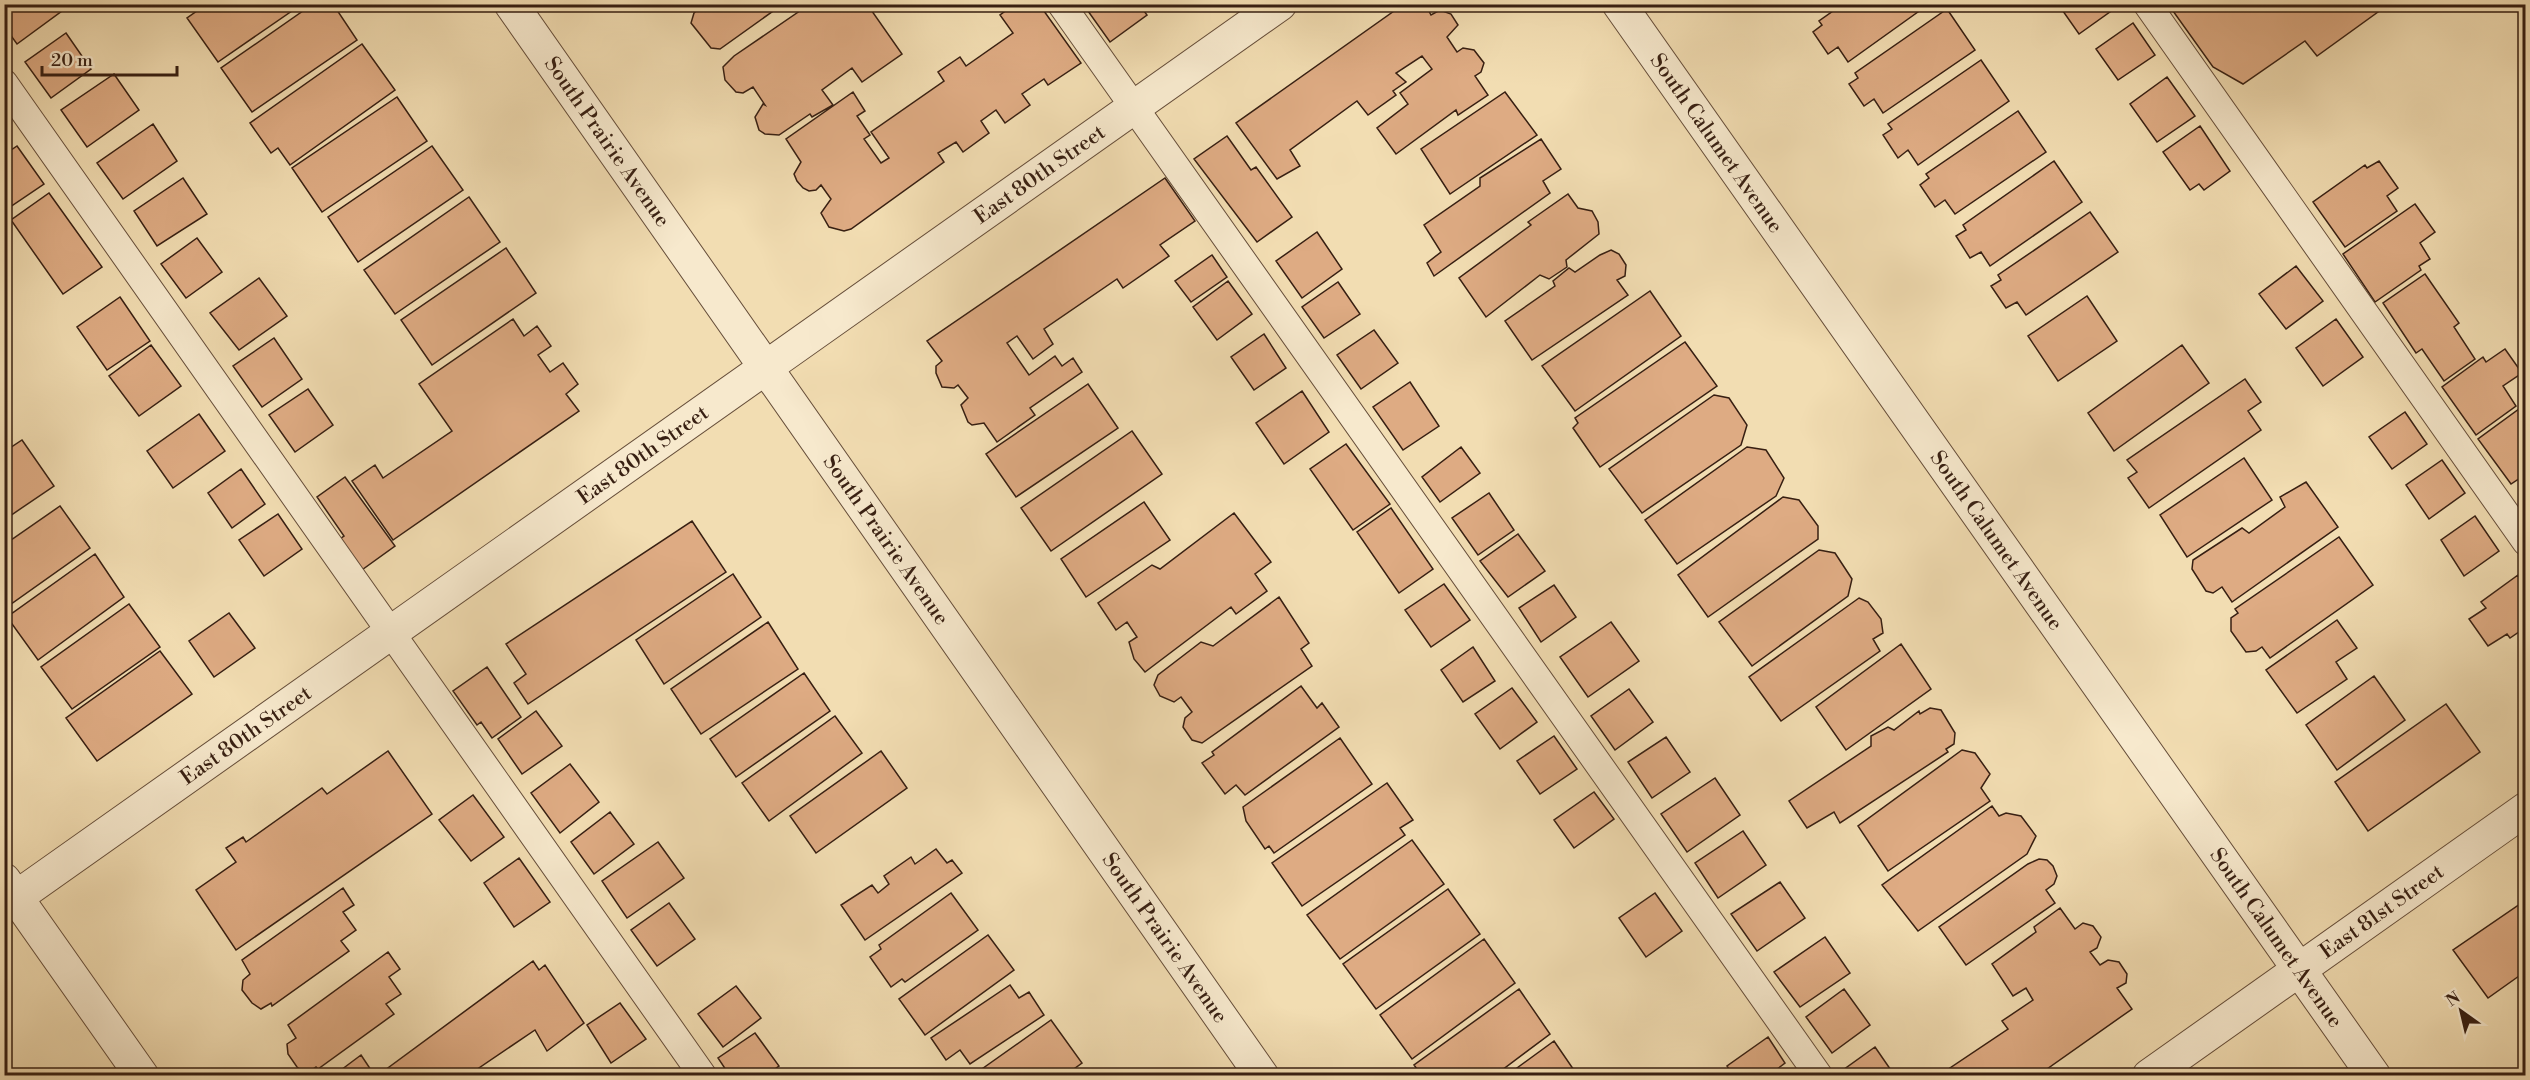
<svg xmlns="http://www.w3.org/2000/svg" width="2530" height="1080" font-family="'Libre Bodoni',serif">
<rect width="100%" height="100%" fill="#f2ddb2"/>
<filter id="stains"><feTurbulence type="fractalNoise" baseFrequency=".00333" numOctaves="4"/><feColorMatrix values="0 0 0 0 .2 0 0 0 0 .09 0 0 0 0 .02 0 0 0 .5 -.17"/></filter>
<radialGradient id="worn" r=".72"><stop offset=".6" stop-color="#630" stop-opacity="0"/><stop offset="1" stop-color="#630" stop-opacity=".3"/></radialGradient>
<path fill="#deab83" stroke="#371f12" stroke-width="1.5" d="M4 4H63L66 8 17 44 4 26Z
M207 4H302L218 62 187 18Z
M313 4H333L357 40 252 112 221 68Z
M704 4H783L720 49 711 48 691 23 694 13Z
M810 4H867L902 54 862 82 852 68 822 90 833 105 812 117 810 114 779 135 765 134 759 130 755 117 763 104 765 105 753 87 743 93 736 92 725 80 723 67 734 56Z
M1015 4H1039L1081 63 1048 85 1044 79 1022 94 1030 105 1005 123 996 110 981 121 989 133 963 152 956 142 938 153 944 162 851 229 844 231 829 227 821 213 831 199 821 185 816 190 809 191 803 188 797 181 794 174 801 162 786 139 853 92 865 111 857 116 870 135 864 139 881 163 889 158 871 132 944 81 938 72 960 57 966 66 1013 33 1000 15Z
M1083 4H1139L1147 15 1110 42Z
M1404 4H1425L1431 15 1440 10 1451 14 1458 25 1447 37 1457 52 1463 48 1474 50 1484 63 1481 72 1475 76 1488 95 1458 115 1456 110 1396 154 1377 128 1408 104 1400 93 1432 69 1422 56 1396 73 1406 82 1393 91 1396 95 1368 115 1357 101 1290 150 1300 166 1277 179 1236 123Z
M1843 4H1929L1848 62 1838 47 1828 54 1813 32 1822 25 1819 21Z
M2058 4H2111L2114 9 2079 34Z
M2168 4H2389L2317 56 2305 41 2243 84 2213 67Z
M1947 9 1975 50 1883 113 1874 99 1864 106 1849 84 1858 78 1855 73Z
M2133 23 2155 55 2118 80 2096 49Z
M66 33 91 69 51 98 25 62Z
M362 44 395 90 290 165 278 148 271 153 250 123Z
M1981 60 2009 101 1918 165 1908 150 1898 158 1883 135 1892 129 1888 124Z
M114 74 139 110 87 147 61 110Z
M2167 77 2195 116 2157 142 2130 104Z
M1505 92 1537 135 1450 194 1421 149Z
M397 97 427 141 322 212 292 168Z
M2018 111 2046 152 1955 214 1945 200 1935 207 1920 185 1929 178 1926 174Z
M153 124 177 161 123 199 97 163Z
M2200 126 2230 171 2204 190 2199 184 2190 190 2163 152Z
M1227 136 1251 170 1256 167 1292 217 1257 242 1194 159Z
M1541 139 1561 169 1543 181 1550 193 1434 276 1427 263 1441 252 1424 225 1480 186V178Z
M17 146 44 184 4 211V155Z
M432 146 463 190 358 262 328 217Z
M2054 161 2082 202 1990 266 1981 252 1970 258 1956 236 1966 230 1963 225Z
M2379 161 2398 188 2387 196 2397 211 2345 247 2313 202 2365 165 2367 168Z
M183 178 207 214 157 246 134 211Z
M1165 178 1195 221 1160 245 1169 256 1123 288 1117 279 1044 329 1053 344 1033 359 1017 336 1007 343 1029 375 1055 356 1062 366 1073 358 1082 372 1030 408 1035 415 997 442 984 423 972 425 968 422 961 405 968 398 958 385 954 388 942 387 936 373V366L942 361 927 341Z
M49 193 102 267 63 294 11 220Z
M1568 194 1578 208 1592 211 1598 222 1599 234 1566 260 1567 267 1549 279 1540 275 1486 317 1459 278 1531 225 1528 222Z
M469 197 500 242 395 314 364 270Z
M2415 204 2435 232 2420 243 2430 259 2419 266 2421 270 2375 302 2343 254Z
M2090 212 2118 252 2026 315 2017 302 2006 308 1991 286 2001 280 1998 275Z
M1317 232 1342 269 1302 298 1276 261Z
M197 238 222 272 186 298 161 264Z
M506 248 536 293 432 365 401 320Z
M1611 250 1619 254 1626 265 1625 276 1617 280 1628 295 1532 360 1505 321 1555 286 1553 281 1569 268 1575 272 1600 255Z
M1212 255 1227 277 1191 302 1175 281Z
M2296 266 2323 301 2286 329 2259 294Z
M2425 274 2459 323 2454 327 2475 359 2444 381 2422 349 2416 353 2383 303Z
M259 278 287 316 239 350 210 313Z
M1228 281 1252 314 1217 340 1193 307Z
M1338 282 1360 314 1324 338 1302 307Z
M1650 291 1681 336 1575 411 1542 366Z
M2087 296 2117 341 2058 381 2028 336Z
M120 297 150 341 107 370 77 327Z
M513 319 524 336 537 326 551 346 538 355 550 372 563 363 578 384 566 394 579 411 393 540 352 481 375 465 383 478 452 431 419 384Z
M2336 319 2363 357 2323 386 2296 348Z
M1374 330 1398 363 1361 389 1337 355Z
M1264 334 1286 368 1254 390 1231 357Z
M274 338 302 379 262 407 233 366Z
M1685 342 1717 386 1600 467 1573 428 1578 423 1575 418Z
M151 345 181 386 139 416 109 376Z
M2182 345 2209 383 2114 451 2088 413Z
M2505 349 2522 373 2503 386 2516 406 2476 435 2442 387 2483 357 2486 362Z
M2245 379 2261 402 2248 411 2261 430 2149 508 2128 478 2137 472 2127 460Z
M1410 382 1439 426 1403 450 1373 407Z
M1088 384 1118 428 1016 497 986 454Z
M308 389 333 425 295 452 269 415Z
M1302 391 1329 432 1284 464 1256 423Z
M1714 395 1729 398 1747 425 1741 445 1642 513 1609 469Z
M2526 408V474L2511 484 2478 439 2519 409 2521 411Z
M2405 412 2427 444 2392 469 2369 437Z
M199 414 225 451 173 488 147 451Z
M1132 431 1162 474 1051 551 1021 508Z
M22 440 54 486 4 520V452Z
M1346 444 1390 504 1353 530 1310 469Z
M1461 447 1480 473 1440 502 1422 477Z
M1747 447 1766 450 1784 478 1776 496 1677 564 1645 520Z
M2244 458 2272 500 2187 557 2160 515Z
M2442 460 2465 493 2429 519 2406 485Z
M241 469 265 504 232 528 208 493Z
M345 477 395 546 359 572 337 541 344 536 317 497Z
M2306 482 2338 527 2232 602 2222 587 2213 593 2206 591 2192 569 2193 560 2242 528 2249 533 2285 507 2280 497Z
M1489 493 1514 530 1478 555 1452 518Z
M1783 497 1799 500 1818 526V539L1708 617 1678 575Z
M1144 502 1170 540 1086 597 1061 559Z
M60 506 90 548 4 609V545Z
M1391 508 1433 569 1399 593 1357 532Z
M1234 513 1271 562 1255 574 1267 591 1236 614 1231 607 1145 672 1134 659 1129 642 1137 637 1127 622 1116 630 1098 603 1152 565 1160 569Z
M278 514 302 549 264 576 239 540Z
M2475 516 2499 551 2464 576 2441 540Z
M692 521 726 572 528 704 514 683 526 674 506 644Z
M1518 534 1545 571 1508 597 1480 561Z
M2339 537 2373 585 2270 658 2262 647 2256 651 2246 652 2231 631V618L2238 613 2235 609Z
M1819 550 1835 553 1852 579 1848 596 1752 666 1719 622Z
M95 554 124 597 38 660 7 617Z
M733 574 761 617 664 684 636 640Z
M2518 575 2526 586V627L2510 638 2507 634 2488 646 2469 619 2486 608 2481 602Z
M1444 584 1470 620 1431 647 1405 610Z
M1554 585 1576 617 1541 642 1519 608Z
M1279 597 1309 643 1301 649 1312 666 1202 743 1192 740 1183 727 1185 718 1192 712 1181 697 1174 702 1160 696 1154 685 1158 675 1201 642 1213 646Z
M1859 598 1868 602 1881 619 1883 633 1873 639 1880 651 1781 721 1749 677Z
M129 604 160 647 72 709 41 667Z
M229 613 255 648 214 677 189 641Z
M2337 620 2357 648 2336 662 2347 679 2297 713 2266 670Z
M768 622 798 669 701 734 671 689Z
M1611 622 1639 661 1588 697 1560 657Z
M1901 644 1931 689 1846 750 1816 707Z
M1473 647 1495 681 1463 702 1441 670Z
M160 651 192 694 97 761 66 718Z
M487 667 521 717 492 738 481 722 477 725 453 691Z
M804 673 830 711 736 777 710 739Z
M2374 676 2405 720 2337 770 2306 725Z
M1301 686 1317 708 1322 703 1339 727 1245 795 1236 785 1225 794 1202 763 1214 755 1212 752Z
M1512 688 1537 722 1500 749 1475 714Z
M1629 689 1653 722 1615 750 1591 716Z
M2446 704 2480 752 2368 831 2335 782Z
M1930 708 1941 710 1955 733 1954 744 1946 749 1948 752 1840 823 1834 812 1807 828 1789 801 1871 746V736L1888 727 1894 730 1919 711 1920 714Z
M536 711 562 746 522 774 498 739Z
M835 716 862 753 769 821 742 783Z
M1554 736 1577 769 1540 794 1517 761Z
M1666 737 1690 772 1652 798 1628 762Z
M1340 738 1372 784 1274 853 1269 846 1265 849 1246 821 1243 807Z
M1962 750 1975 753 1990 774 1981 788 1990 801 1888 871 1858 826Z
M388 751 432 814 236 950 196 890 236 862 226 848 243 837 246 842 322 788 327 794Z
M881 751 907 788 816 853 790 816Z
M570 764 599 802 560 833 531 793Z
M1715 778 1740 815 1687 852 1661 814Z
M1387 783 1413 820 1400 828 1405 835 1302 906 1272 863Z
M1594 792 1614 819 1574 848 1554 820Z
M473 795 504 837 471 861 439 820Z
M1992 806 1999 816 2006 813 2021 816 2036 836 2027 854 1918 931 1882 885Z
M610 812 634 844 594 874 571 842Z
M1743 831 1766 865 1718 898 1695 863Z
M1412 840 1444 884 1340 959 1307 915Z
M658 842 684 878 627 918 602 881Z
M936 849 947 863 952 860 962 873 865 940 841 905 872 885 878 893 889 884 884 876 911 857 915 864Z
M519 858 550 902 514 927 484 883Z
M2039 859 2047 860 2053 866 2057 876 2054 884 2046 890 2055 903 1966 965 1939 927 2028 864Z
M1780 882 1805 918 1757 951 1731 914Z
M343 888 354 905 343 912 356 930 341 941 349 951 272 1006 271 1003 261 1009 252 1003 242 990 243 980 250 974 242 960Z
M1448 889 1480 934 1376 1009 1343 964Z
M951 893 978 930 905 982 902 979 891 987 870 957 881 949 879 945Z
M1655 893 1682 931 1646 957 1619 918Z
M2526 900V959L2523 961 2526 971 2488 998 2453 950Z
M669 903 695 939 657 966 631 930Z
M2060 908 2075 929 2083 923 2093 926 2101 937 2097 948 2090 952 2100 965 2108 960 2119 962 2127 974 2126 983 2117 988 2132 1009 2037 1076H1938L2008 1029 2002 1021 2033 1000 2026 988 2013 996 1992 964 2036 932 2034 927Z
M988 935 1014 970 925 1035 899 999Z
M1825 937 1850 973 1800 1007 1774 972Z
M1484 939 1515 983 1412 1059 1380 1015Z
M388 952 400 969 389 977 401 994 386 1004 394 1014 318 1069 316 1067 306 1074 297 1067 288 1054 287 1044 296 1038 288 1025Z
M533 961 539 970 545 965 584 1023 547 1051 535 1030 467 1076H377Z
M1010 985 1019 998 1029 992 1044 1015 970 1064 960 1050 946 1060 931 1038Z
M736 986 761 1018 723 1047 698 1014Z
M1519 989 1550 1034 1494 1076H1422L1414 1065Z
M1844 989 1870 1025 1832 1053 1806 1017Z
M620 1003 646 1039 611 1063 587 1025Z
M1051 1020 1082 1063 1064 1076H972Z
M755 1033 779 1066 765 1076H730L718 1058Z
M1768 1037 1785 1063 1768 1076H1733L1727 1066Z
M1554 1041 1578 1076H1506Z
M1875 1047 1895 1076H1847L1843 1070Z
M361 1055 375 1076H333Z"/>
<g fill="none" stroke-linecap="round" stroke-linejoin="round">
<defs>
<path id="lane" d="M1061 4 1819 1076
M2147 4 2526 542
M4 83 703 1076"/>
<g id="street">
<path id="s1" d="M511 4 1262 1076"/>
<path id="s2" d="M1619 4 2374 1076"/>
<path d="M4 880 142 1076"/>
<path id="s3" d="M4 906 1280 4"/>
<path id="s4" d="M2149 1076 2526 809"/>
</g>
</defs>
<use href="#lane" stroke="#664e3a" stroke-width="29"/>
<use href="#street" stroke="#664e3a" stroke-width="35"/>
<use href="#lane" stroke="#f7e9cd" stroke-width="27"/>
<use href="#street" stroke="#f7e9cd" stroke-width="33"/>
</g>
<g text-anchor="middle" stroke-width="6" stroke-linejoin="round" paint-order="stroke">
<g font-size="21" fill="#371f12" stroke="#f7e9cd">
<text dy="7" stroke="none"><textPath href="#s1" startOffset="168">South Prairie Avenue</textPath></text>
<text dy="7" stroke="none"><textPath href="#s2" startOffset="170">South Calumet Avenue</textPath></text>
<text dy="7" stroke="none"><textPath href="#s3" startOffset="1268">East 80th Street</textPath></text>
<text dy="7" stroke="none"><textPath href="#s3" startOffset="782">East 80th Street</textPath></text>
<text dy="7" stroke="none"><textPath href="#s1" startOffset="654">South Prairie Avenue</textPath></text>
<text dy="7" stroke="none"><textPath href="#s2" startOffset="656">South Calumet Avenue</textPath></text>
<text dy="7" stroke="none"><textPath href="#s3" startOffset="296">East 80th Street</textPath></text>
<text dy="7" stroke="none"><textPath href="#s4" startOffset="285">East 81st Street</textPath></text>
<text dy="7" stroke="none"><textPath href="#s2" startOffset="1142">South Calumet Avenue</textPath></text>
<text dy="7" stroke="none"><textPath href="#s1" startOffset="1140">South Prairie Avenue</textPath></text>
</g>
</g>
<rect width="2530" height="1080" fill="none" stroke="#f2ddb2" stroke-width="24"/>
<rect x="6" y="6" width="2518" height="1068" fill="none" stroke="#371f12" stroke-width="3"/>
<rect x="12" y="12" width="2506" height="1056" fill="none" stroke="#371f12" stroke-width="1.5"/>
<g transform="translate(2461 1011) rotate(326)" stroke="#f7e9cd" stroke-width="4.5" paint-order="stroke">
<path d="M0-4.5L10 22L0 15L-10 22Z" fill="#371f12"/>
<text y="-9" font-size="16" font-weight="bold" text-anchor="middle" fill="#371f12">N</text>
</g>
<path d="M42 66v9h135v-9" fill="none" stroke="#371f12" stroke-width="3"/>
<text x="51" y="66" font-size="18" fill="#371f12" stroke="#f7e9cd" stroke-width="4.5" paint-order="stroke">20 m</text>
<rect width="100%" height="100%" filter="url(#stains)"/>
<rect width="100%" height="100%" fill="url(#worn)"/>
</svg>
